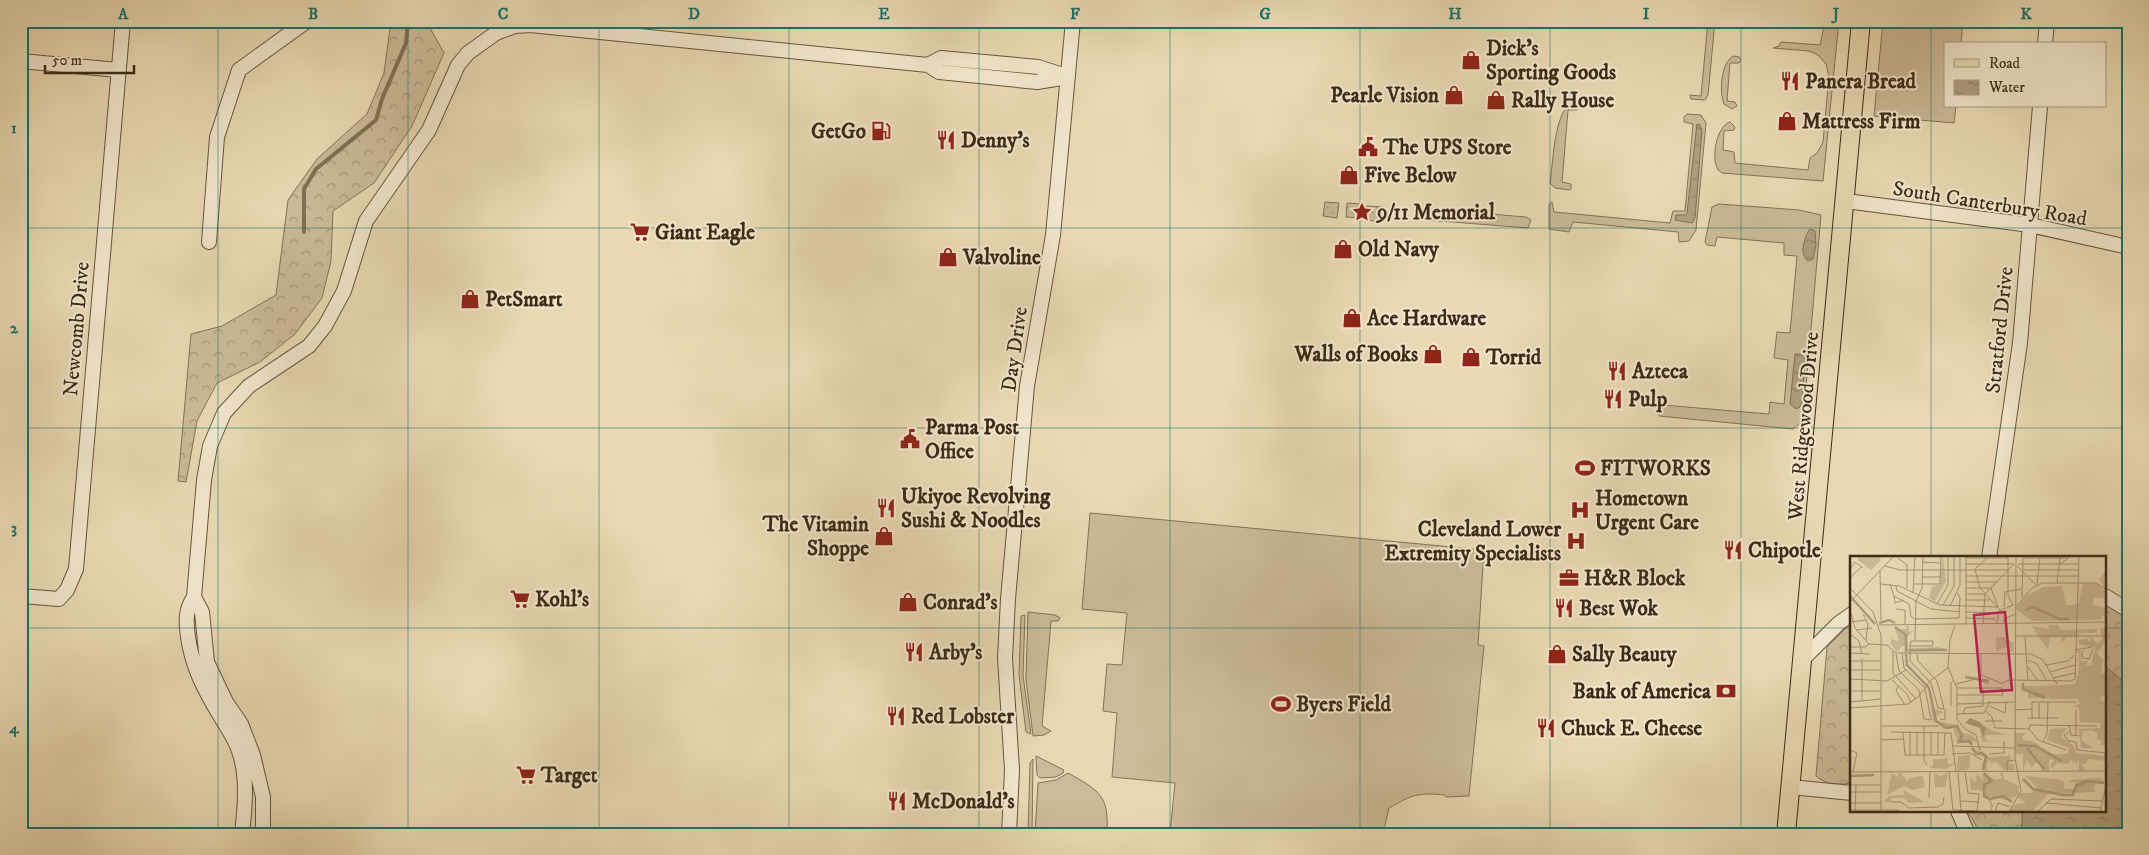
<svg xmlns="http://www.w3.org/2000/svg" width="2149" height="855" font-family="'IM FELL DW Pica',serif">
<defs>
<pattern id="forest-crowns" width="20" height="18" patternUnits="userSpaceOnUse" patternTransform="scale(1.25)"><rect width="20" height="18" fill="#ccbb98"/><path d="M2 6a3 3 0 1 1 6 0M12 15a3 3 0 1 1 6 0" fill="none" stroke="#a7987b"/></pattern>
<pattern id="garden-dots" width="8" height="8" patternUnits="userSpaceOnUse" patternTransform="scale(1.25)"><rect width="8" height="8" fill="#ccbb98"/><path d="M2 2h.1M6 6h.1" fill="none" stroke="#a7987b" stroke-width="1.8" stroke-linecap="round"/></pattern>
<pattern id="water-ripples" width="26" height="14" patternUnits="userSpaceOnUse" patternTransform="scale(1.25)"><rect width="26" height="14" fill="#af9e7e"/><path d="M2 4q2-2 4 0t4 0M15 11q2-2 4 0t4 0" fill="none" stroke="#908166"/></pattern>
</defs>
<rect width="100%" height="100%" fill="#e9d9b2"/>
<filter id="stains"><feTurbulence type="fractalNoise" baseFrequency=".004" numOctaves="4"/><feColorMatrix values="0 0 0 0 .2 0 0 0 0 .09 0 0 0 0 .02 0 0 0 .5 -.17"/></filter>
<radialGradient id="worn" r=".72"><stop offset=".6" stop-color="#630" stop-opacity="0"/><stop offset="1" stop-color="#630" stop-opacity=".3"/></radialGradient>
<path fill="#ccbb98" stroke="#847358" d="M1708 21H1715L1708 95 1705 100 1691 99 1690 95 1701 96Z
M1825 21H1839L1823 181 1722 173 1718 170C1711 158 1716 127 1730 122L1735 127 1734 130 1724 131 1723 150 1734 152 1735 163 1808 170 1810 158 1817 153 1823 142 1829 76 1826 64 1818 55 1809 51 1773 48 1779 46 1781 42 1820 45Z
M1883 21H1963L1961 44H1945V106H1956L1954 123 1874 116Z
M1734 56 1739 57 1741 59 1739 63H1730L1727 101 1735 102 1737 106 1732 109 1724 104C1719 92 1721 61 1734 56Z
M1571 104H1576L1579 108 1577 110H1568L1562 182 1571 184V188L1570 190 1555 188 1550 183C1553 165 1554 112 1571 104Z
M1687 114 1701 115 1706 123 1696 230 1689 241 1679 242 1678 232 1573 222 1569 232 1549 229V204L1552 202 1554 212 1670 223 1673 211H1685L1693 124 1684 122V117Z
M1719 204 1799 210 1821 215 1803 421 1793 429 1659 416 1658 408 1660 394 1663 395V405L1769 414 1770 402 1784 404 1788 360 1774 358 1777 332 1790 333 1797 256 1784 255V243L1717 237 1715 246 1707 245 1705 242 1712 207Z
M1429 209 1526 217 1531 220 1528 228 1427 220 1425 210Z
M1090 513 1484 550 1478 645 1484 646 1469 796 1446 797 1445 795C1418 792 1412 795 1389 808L1383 834H1164L1170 833 1175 783 1112 777 1117 713 1103 711 1107 664 1122 665 1127 613 1082 609Z
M1028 612 1055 615 1060 618 1058 621H1051L1042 726 1051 731 1044 735 1033 736 1026 679Z
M1025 615 1023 675 1031 734 1026 732 1019 675 1021 616Z
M1036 756 1064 770 1063 773 1056 777 1040 778 1037 775Z
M1033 759 1032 834H1028L1030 763Z
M1068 773C1100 791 1109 795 1107 834H1035L1038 783 1056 780Z"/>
<path fill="url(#forest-crowns)" stroke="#847358" d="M391 21H429L430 28 444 53 412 126 374 183 333 211 331 261 322 298 295 334 260 362 217 383 197 421 186 482 178 481 191 334 222 326 276 295 288 200 317 159 367 114 384 73Z
M2105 602 2128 617V834H1980L1972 818 1966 811H2105Z
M1851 623V783C1839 785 1826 785 1816 776L1827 647Z"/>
<path fill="url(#garden-dots)" stroke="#847358" d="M1325 202 1339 203 1337 218 1323 216Z
M1347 203 1362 204 1361 218 1346 217Z
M1367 206 1383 207 1382 222 1366 220Z"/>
<path fill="url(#water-ripples)" stroke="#817055" d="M1697 124 1700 125 1702 130 1695 218 1692 223 1675 220 1676 215H1685L1687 213Z
M1811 229 1815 231 1816 245 1813 259 1808 261C1799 254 1804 239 1809 230Z
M1795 354H1800L1805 358 1802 402 1800 407 1796 409 1790 404Z
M2105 666 2128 685V834H2022V811H2105Z"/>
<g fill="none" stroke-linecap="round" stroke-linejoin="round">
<path stroke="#817055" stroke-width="4" d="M304 232V189L316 169 376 120 382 99 406 43 408 21"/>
<defs>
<path id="minor" d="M2045 44 2047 21
M21 61 118 70
M928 65 941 58 1038 67 1066 76
M1846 201 2030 225 2128 247
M209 242 217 137 239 70 307 21
M1989 558 2020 343 2040 106
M21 596 59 599 67 590 76 569 123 21
M2105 596 2128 610
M194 597 202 612 207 662 226 702 241 724 253 755 263 797V834
M1804 658 1839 623 1852 614
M1790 787 1852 793
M1958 811 1968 834
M242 834C245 807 248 777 239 751 235 738 226 726 219 714 204 689 192 666 188 637 186 622 185 610 194 597L204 480 210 446 224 413 249 386 309 346 325 326 344 291 366 221 429 130 458 65 468 53 496 33 515 26 530 25 928 65 939 72 1037 82 1068 77
M1009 834 1012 770 1005 658 1008 599 1027 386 1053 235 1073 21"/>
<path id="major" d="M1786 834 1861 21"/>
</defs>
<use href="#minor" stroke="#68563e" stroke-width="16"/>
<use href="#major" stroke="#3d2b18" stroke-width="20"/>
<use href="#minor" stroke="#f1e6cd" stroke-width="14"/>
<use href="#major" stroke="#e9d9b2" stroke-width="18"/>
</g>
<path fill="none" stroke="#0f766e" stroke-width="1" stroke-opacity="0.55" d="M218 21V834M408 21V834M599 21V834M789 21V834M979 21V834M1170 21V834M1360 21V834M1550 21V834M1741 21V834M1931 21V558M21 228H2128M21 428H2128M21 628H1852M2105 628H2128M1931 811V834"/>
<defs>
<symbol id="shop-bare" viewBox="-9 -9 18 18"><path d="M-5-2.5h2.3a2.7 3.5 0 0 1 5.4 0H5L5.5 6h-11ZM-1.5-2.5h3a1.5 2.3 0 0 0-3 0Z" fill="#8f2418" stroke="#f1e6cd" stroke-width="2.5" paint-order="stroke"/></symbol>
<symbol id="restaurant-bare" viewBox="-9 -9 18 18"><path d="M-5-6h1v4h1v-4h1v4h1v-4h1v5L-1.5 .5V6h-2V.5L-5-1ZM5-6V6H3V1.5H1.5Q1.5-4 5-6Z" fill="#8f2418" stroke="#f1e6cd" stroke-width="2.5" paint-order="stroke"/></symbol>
<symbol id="fuel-bare" viewBox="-9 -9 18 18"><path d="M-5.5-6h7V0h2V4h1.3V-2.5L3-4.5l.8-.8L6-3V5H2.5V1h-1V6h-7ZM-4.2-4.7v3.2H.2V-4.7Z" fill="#8f2418" stroke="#f1e6cd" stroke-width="2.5" paint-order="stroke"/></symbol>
<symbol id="civic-bare" viewBox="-9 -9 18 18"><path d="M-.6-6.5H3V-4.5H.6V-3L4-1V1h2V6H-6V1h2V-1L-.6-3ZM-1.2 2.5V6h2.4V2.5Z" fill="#8f2418" stroke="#f1e6cd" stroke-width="2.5" paint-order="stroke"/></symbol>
<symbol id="sight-bare" viewBox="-9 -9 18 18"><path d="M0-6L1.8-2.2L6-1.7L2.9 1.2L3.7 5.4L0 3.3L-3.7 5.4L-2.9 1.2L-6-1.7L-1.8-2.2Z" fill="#8f2418" stroke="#f1e6cd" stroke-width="2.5" paint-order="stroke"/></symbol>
<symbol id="supermarket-bare" viewBox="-9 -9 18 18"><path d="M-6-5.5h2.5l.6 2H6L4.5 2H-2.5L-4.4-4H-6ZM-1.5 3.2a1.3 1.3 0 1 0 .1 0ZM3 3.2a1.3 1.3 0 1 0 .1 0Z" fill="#8f2418" stroke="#f1e6cd" stroke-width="2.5" paint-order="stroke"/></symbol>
<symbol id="stadium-bare" viewBox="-9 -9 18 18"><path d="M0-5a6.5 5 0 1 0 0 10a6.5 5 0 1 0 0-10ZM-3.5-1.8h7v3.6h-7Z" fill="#8f2418" stroke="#f1e6cd" stroke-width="2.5" paint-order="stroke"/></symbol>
<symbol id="hospital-bare" viewBox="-9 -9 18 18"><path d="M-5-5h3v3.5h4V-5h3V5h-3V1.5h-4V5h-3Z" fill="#8f2418" stroke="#f1e6cd" stroke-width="2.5" paint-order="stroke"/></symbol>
<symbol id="office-bare" viewBox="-9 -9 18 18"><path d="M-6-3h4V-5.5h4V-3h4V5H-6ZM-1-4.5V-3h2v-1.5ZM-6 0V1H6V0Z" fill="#8f2418" stroke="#f1e6cd" stroke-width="2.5" paint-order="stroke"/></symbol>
<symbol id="bank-bare" viewBox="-9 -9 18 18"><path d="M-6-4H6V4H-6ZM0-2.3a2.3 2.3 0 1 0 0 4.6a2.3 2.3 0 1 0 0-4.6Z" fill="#8f2418" stroke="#f1e6cd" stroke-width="2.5" paint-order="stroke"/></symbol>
</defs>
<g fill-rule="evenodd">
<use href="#shop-bare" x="1457" y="46" width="28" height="28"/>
<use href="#restaurant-bare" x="1776" y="67" width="28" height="28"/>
<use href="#shop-bare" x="1440" y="81" width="28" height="28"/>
<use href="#shop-bare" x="1482" y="86" width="28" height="28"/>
<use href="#shop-bare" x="1773" y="107" width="28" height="28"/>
<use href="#fuel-bare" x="867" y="117" width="28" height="28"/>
<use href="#restaurant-bare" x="932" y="126" width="28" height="28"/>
<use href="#civic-bare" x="1354" y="133" width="28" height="28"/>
<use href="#shop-bare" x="1335" y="161" width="28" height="28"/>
<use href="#sight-bare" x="1348" y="198" width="28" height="28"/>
<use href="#supermarket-bare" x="626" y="218" width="28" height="28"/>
<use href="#shop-bare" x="1329" y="235" width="28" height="28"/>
<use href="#shop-bare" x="934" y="243" width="28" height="28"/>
<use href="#shop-bare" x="456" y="285" width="28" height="28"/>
<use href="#shop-bare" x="1338" y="304" width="28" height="28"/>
<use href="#shop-bare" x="1419" y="340" width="28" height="28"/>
<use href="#shop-bare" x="1457" y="343" width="28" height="28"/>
<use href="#restaurant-bare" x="1603" y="357" width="28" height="28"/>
<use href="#restaurant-bare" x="1599" y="385" width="28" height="28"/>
<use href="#civic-bare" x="896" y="425" width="28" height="28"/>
<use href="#stadium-bare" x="1571" y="454" width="28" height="28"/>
<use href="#restaurant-bare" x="872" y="494" width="28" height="28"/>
<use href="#hospital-bare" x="1566" y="496" width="28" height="28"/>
<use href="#shop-bare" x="870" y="522" width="28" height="28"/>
<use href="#hospital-bare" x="1562" y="527" width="28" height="28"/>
<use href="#restaurant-bare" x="1719" y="536" width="28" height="28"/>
<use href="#office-bare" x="1555" y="564" width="28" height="28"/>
<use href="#supermarket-bare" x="506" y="585" width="28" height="28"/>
<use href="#shop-bare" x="894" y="588" width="28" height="28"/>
<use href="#restaurant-bare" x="1550" y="594" width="28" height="28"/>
<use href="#restaurant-bare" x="900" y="638" width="28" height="28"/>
<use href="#shop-bare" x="1543" y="640" width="28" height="28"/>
<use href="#bank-bare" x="1712" y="677" width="28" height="28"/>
<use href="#stadium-bare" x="1267" y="690" width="28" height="28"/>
<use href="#restaurant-bare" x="882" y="702" width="28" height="28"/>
<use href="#restaurant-bare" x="1532" y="714" width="28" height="28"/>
<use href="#supermarket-bare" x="512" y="761" width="28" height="28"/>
<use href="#restaurant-bare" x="883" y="787" width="28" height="28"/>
</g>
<g text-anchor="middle" stroke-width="4" stroke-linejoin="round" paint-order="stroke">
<g font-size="21" font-weight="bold" fill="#3d2b18" stroke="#f1e6cd" text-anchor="start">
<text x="1486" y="55">Dick's<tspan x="1486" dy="24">Sporting Goods</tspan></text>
<text x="1805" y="88">Panera Bread</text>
<text x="1439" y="102" text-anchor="end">Pearle Vision</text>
<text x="1511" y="107">Rally House</text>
<text x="1802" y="128">Mattress Firm</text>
<text x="866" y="138" text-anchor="end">GetGo</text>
<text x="961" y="147">Denny's</text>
<text x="1383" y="154">The UPS Store</text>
<text x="1364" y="182">Five Below</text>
<text x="1377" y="219">9/11 Memorial</text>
<text x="655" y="239">Giant Eagle</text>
<text x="1358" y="256">Old Navy</text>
<text x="963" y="264">Valvoline</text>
<text x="485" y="306">PetSmart</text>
<text x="1367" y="325">Ace Hardware</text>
<text x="1418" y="361" text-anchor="end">Walls of Books</text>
<text x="1486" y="364">Torrid</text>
<text x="1632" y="378">Azteca</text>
<text x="1628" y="406">Pulp</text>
<text x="925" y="434">Parma Post<tspan x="925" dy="24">Office</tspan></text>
<text x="1600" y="475">FITWORKS</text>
<text x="901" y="503">Ukiyoe Revolving<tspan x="901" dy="24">Sushi &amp; Noodles</tspan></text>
<text x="1595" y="505">Hometown<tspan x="1595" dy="24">Urgent Care</tspan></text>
<text x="869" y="531" text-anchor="end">The Vitamin<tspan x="869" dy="24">Shoppe</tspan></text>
<text x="1561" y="536" text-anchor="end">Cleveland Lower<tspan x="1561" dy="24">Extremity Specialists</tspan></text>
<text x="1748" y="557">Chipotle</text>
<text x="1584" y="585">H&amp;R Block</text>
<text x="535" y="606">Kohl's</text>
<text x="923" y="609">Conrad's</text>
<text x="1579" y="615">Best Wok</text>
<text x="929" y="659">Arby's</text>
<text x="1572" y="661">Sally Beauty</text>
<text x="1711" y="698" text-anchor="end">Bank of America</text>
<text x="1296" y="711">Byers Field</text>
<text x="911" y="723">Red Lobster</text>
<text x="1561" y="735">Chuck E. Cheese</text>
<text x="541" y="782">Target</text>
<text x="912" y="808">McDonald's</text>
</g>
<g font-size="21" fill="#3d2b18" stroke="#f1e6cd">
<text transform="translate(1990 203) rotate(9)" y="7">South Canterbury Road</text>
<text transform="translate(76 329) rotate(-85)" y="7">Newcomb Drive</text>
<text transform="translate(1999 330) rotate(-84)" y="7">Stratford Drive</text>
<text transform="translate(1014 349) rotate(-82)" y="7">Day Drive</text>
<text transform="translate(1803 426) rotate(-85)" y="7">West Ridgewood Drive</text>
</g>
</g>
<g transform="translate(1850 556)">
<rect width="256" height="256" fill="#e9d9b2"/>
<path d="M237 29 256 37 253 42H243L244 64 182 65 166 53 176 40 193 31 212 30 216 49H223L229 47ZM146 81H155L164 87V95L156 97 159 93 156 91 146 95ZM173 130H203L206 132 201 135 202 142H178V135H171Z" fill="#ccbb98"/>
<path d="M8 0H29L31 4 21 14 8 4ZM93 0 96 25 85 45 79 42 82 31 90 28ZM254 17H256V42H253L256 37 237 29 229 47 233 27 247 28 256 35 249 24ZM243 49 256 52V62L252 59V63L244 64ZM199 69H208L211 74 247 73V77H229V81H216L212 87V81H200L198 94 182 70 199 73ZM44 70 48 73H57L56 70H59V76L64 74 57 81 58 93 87 91 98 94 55 97V90H52L47 96 41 88V83L48 85 49 84ZM256 71 255 86 247 97 253 104 251 117H256V140L252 139 250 143 256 148V189H250L252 185 247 183V177L242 174 233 175 231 184 243 192H231L229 173 250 172V167L230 166 229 152 224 150 230 148 228 143H201L198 130H189L225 128 229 113V97L226 95H230L231 105H238L236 109 241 110 245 91 229 88V84L237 82 239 86 241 83 238 81H242L247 88 253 82 249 73ZM78 129 84 153 94 156 86 160 87 165 106 169 113 177 122 179 128 186 122 185V190L121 187H108L103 172 92 173 91 168 83 166ZM132 168 141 174 157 179H137L135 181 138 185H152L133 186 131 180 136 175ZM217 172 211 181 223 189 226 197 256 200V205L238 203 236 208 231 207 235 215H229V204L227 207H223L222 203 218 208 206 207 203 213 200 210 204 204 199 203V215H192L191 207H185L182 212 177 204 173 215V198H165V177H176L172 181 174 184 182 185 203 198H218L219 192 197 184 200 173ZM123 191 126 195 132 193 130 195 139 201 158 200 159 197 162 205 158 208H164L165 214H154L145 205 141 208 140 203 136 210 138 215 134 214 131 208 135 207V201L126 198ZM97 198 98 208H105L96 213 79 212 83 209V203H96ZM120 199V214L118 210V214L107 215 108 200ZM49 217H52V224L53 219 57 226 59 222 73 220 75 231 62 234 54 230 37 239 42 218 48 221ZM84 217 90 220 98 217 95 231H85ZM127 217 133 225 132 217 146 224 152 222 150 217H153L154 223 169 230 168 239 157 244 139 240 143 249 142 256H140V247L130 234H121L120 221 126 226ZM175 220 207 223 214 226V233H225V226H218L222 224 250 222 255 226 243 230 245 236 198 238 182 256H159L166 248 176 247 168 241 171 237H180L187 232ZM53 234 72 244V246L59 247 54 242H41V246H34L39 240 54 239Z" fill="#ccbb98"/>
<path d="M120 162 130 166 136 173 133 181 130 172 115 167Z" fill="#af9e7e"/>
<path fill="none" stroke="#af9e7e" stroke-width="2.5" d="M0 40 25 68M175 55 183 51 209 63H219M29 67 39 64 45 67M45 71 56 79V96M61 94H97M56 98 57 109 79 132 86 165 97 172 107 170 112 180 109 186 119 185 122 189M115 121 139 125M173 127V133L195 142M167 189 185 190 212 205M122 192 126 198 132 197 136 200 133 214M177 192 194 213M134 217 141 225 134 229V240L140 243 153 240 162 246M0 220 24 219M173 223 183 233 213 239H223L226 230 237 225 254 227"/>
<path fill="none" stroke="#a49374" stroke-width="1" d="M116 0V69M158 0V40L163 49M48 2 57 9V32M116 2H158M173 2H217M72 6 90 7M116 8H164M168 8H210L221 0M210 8H229M35 10 50 14H158M167 10 186 29M0 13 5 6 13 12M125 13 138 1M125 14 130 32 150 54M173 14H229M30 15 31 64M116 20H229M72 21H90M0 22 11 11M116 26H147M207 27 210 1M31 28 49 30 90 49 148 51 141 32H116M40 28 44 40 59 48 61 60 64 63 109 62 110 41 107 37M64 28H90L91 0M187 28 190 2M46 30 47 35 81 53 110 56M0 32 23 56 31 79V216M63 36 65 0M116 38H135M44 40 45 47 54 44M172 41 173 2M116 44H140M0 46 44 0M87 48 98 29V1M93 49 104 30V0M100 50 110 29V0M154 51 155 36 172 33M166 51 181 33 192 27H246L257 34M46 53 55 54V68M0 54 5 72 19 88 37 89 46 97 181 98 193 104 207 128M116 56 147 57M13 58 18 68 16 84M116 62 145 63M0 66 17 64M133 67 135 38 164 8M147 67 149 55 163 49M154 67V63L165 58M29 69 257 66M105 69 100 84 98 111 107 132V163L115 173 126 179 130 194M6 74 22 72M0 78 9 85 12 98M166 80H257M175 81 178 125M65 84 66 45 72 32 73 0M60 90H82L83 85H61L60 90V105L81 127 88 152 94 153M0 91H15L19 88M225 94 242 91M43 95V117L66 143M232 95V102L239 103 243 93M0 97 20 98M67 97 68 105 87 125 94 153M131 97V119L153 128M46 98 49 115 69 134 74 163 81 164 75 132 54 112 52 97M12 102V144M178 104 187 108 197 125M0 105H30M196 109 218 105 224 99M178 111 188 125M0 114H30M200 116 225 109M203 122 225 117M0 123 37 125 56 114M42 124 57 138 61 147M152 127 160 124 221 125 225 123 229 0M106 128 126 123 139 128M48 130 46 135 55 149M0 135H30M107 139H153L152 132H107M0 146 31 143M189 147V163M108 148 165 146M101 150V127L104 124M139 150 155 157 156 146M0 152 58 148 68 141 80 125 98 112M165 154 182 153M226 154V180M136 155 142 161 145 172 179 173M107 158 134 157 140 145M113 158 115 152 133 150V132M178 162H208M90 163 95 164V153M182 163V146H226M135 165H152M219 169 221 179 230 180M31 170H89M74 170V204L77 209M179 173 180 169 247 170M179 173 188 184 216 194M41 176 101 177 106 216M53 176 55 199H94L95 177M67 176V199M81 176V199M88 176V199M219 176 214 179 218 185 226 186 227 194 257 197M31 184 53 183M193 186 197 178 198 146M102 190 165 192M0 194 7 197 3 216M102 198 120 197 132 204M139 198 154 197V185M60 199V176M157 215V205L165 204M0 216 257 215M99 216 103 254 127 255M115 216 118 237 129 238 127 256M108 217 111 255M0 229H31M0 236H31M79 242 80 216M111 245 129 246M41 246H51L59 252 88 251 93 248 94 241M0 247H31M196 247 251 252M0 254H49M5 256 6 229M31 256V216M145 256 148 247 160 251M159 256 171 235 165 202 166 0M187 256 201 243 252 245M250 256 257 226"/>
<path fill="#c2185b" fill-opacity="0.15" stroke="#c2185b" stroke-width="2.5" d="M155 56 162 134 131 136 124 59Z"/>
<rect width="256" height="256" fill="none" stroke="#3d2b18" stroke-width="2.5"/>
</g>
<rect width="2149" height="855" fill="none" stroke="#e9d9b2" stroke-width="55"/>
<rect x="1944" y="42" width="162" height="65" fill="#f1e6cd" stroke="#a99b85"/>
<rect x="1954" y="59" width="25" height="8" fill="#e9d9b2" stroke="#a99b85"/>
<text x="1989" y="68" font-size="15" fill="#3d2b18">Road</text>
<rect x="1954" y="80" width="25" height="15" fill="url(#water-ripples)" stroke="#a99b85"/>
<text x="1989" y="92" font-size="15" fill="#3d2b18">Water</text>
<path d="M45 65v8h89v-8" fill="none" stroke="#3d2b18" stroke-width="2.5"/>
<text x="52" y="65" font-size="15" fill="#3d2b18" stroke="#f1e6cd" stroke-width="4" paint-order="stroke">50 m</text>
<rect x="28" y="28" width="2094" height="800" fill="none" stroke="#0f766e" stroke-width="2"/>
<g font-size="16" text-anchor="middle" font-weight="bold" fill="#0f766e">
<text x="123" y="19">A</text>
<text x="313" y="19">B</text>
<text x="503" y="19">C</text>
<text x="694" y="19">D</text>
<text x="884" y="19">E</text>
<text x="1075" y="19">F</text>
<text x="1265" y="19">G</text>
<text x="1455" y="19">H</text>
<text x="1646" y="19">I</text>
<text x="1836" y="19">J</text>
<text x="2026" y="19">K</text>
<text x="14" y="133">1</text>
<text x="14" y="333">2</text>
<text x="14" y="533">3</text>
<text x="14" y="733">4</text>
</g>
<rect width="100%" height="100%" filter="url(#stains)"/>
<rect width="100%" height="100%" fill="url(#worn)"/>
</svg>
